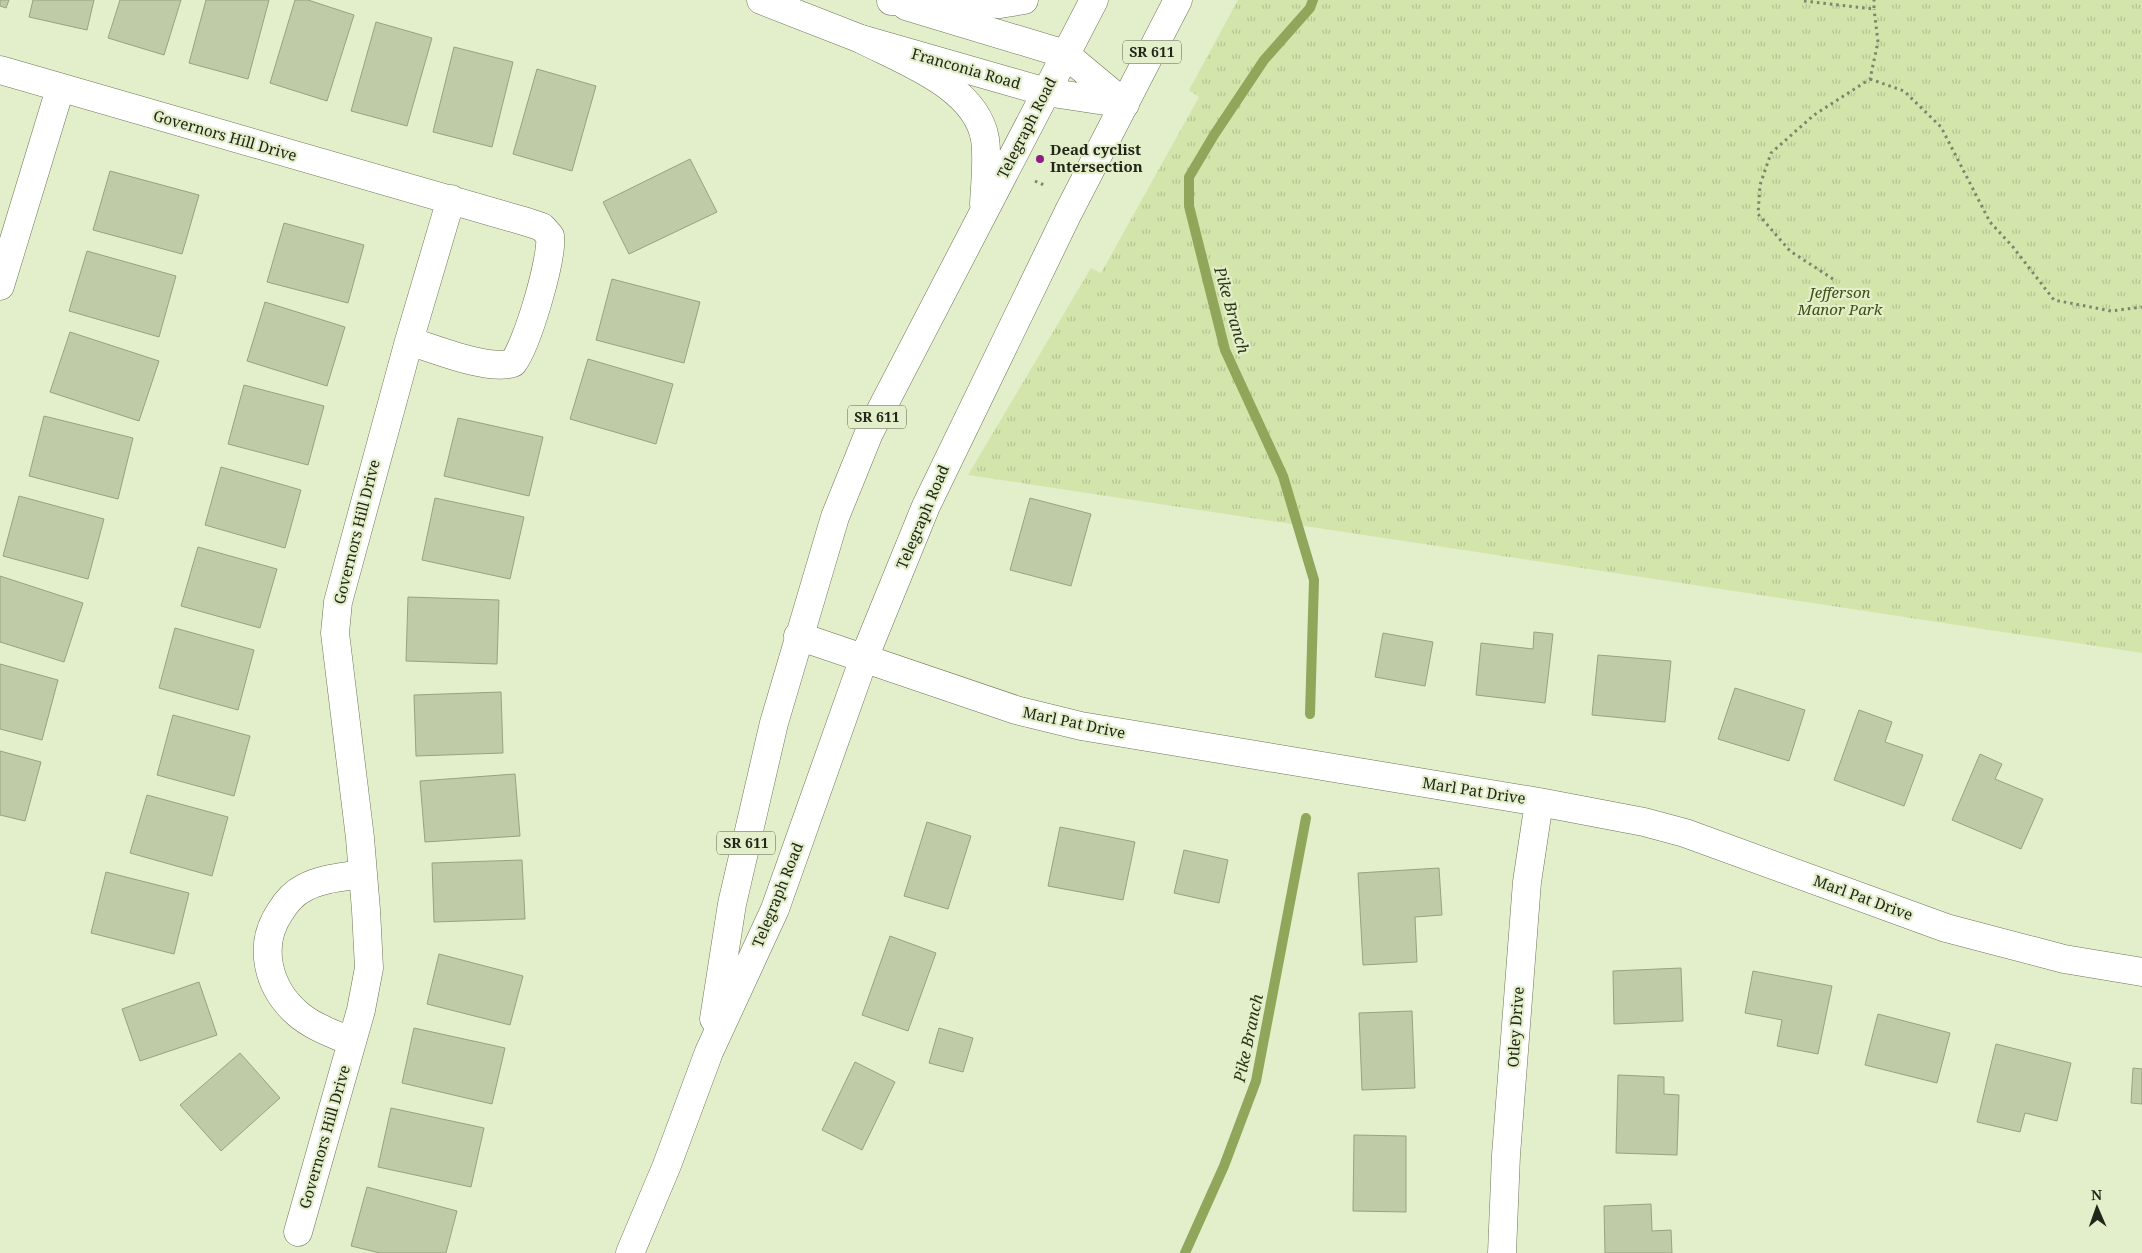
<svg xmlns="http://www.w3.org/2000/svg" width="2142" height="1253" font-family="'Noto Serif',serif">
<defs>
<pattern id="park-tufts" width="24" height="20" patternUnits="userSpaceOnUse" patternTransform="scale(1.25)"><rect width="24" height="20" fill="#d3e5ab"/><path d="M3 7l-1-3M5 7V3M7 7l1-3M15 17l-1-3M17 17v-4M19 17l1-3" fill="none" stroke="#b5c492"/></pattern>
</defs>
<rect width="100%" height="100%" fill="#e3efcb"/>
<path fill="url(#park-tufts)" d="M1238 0H2142V653L968 475 1091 268 1101 273 1199 97 1189 90Z"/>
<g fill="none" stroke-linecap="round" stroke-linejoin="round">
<path stroke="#90a65a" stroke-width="10" d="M1310 714 1314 580 1283 476 1225 350 1189 206V177L1214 135 1264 60 1310 8 1313 0
M1185 1253 1224 1166 1256 1081 1306 818"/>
</g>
<path fill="#bfcaa6" stroke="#97a280" d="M0 0H9L6 8 0 6Z
M33 0H94L87 30 29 17Z
M120 0H181L164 55 108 38Z
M206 0H269L248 79 189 63Z
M295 0H308L354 15 327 101 270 83Z
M376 22 432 38 407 126 351 111Z
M454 47 513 62 492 147 433 132Z
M537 69 596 86 572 171 513 154Z
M690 159 717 212 629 254 603 202Z
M110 171 199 195 182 254 93 230Z
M284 223 364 245 348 303 267 282Z
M87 251 176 276 159 337 69 311Z
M612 279 700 302 684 363 596 340Z
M265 302 345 327 327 386 247 361Z
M70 332 159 361 139 421 50 392Z
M588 359 673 384 656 444 570 419Z
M244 385 324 406 308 465 228 444Z
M44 416 133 438 118 499 29 476Z
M458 418 543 437 529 496 444 476Z
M221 467 301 490 285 548 205 525Z
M19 496 104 519 88 579 3 556Z
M435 498 524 517 510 579 422 560Z
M1030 498 1091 514 1071 586 1010 570Z
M198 547 277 569 260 628 181 606Z
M0 576 83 603 64 662 0 642Z
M408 597 499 600 497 664 406 661Z
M175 628 254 650 238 710 159 688Z
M1534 632 1553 634 1545 703 1476 695 1481 643 1533 649Z
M1383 633 1433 642 1425 686 1375 677Z
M1598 655 1671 661 1665 722 1592 715Z
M0 664 58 680 42 740 0 729Z
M1735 688 1805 710 1789 761 1718 739Z
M501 692 503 753 416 756 414 695Z
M1859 710 1892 722 1885 742 1923 755 1904 806 1834 780Z
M173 715 250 736 234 796 157 775Z
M0 751 41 762 25 821 0 815Z
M1980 754 2002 764 1995 779 2043 799 2021 849 1952 820Z
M515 774 520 836 425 842 420 781Z
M147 795 228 817 212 876 130 853Z
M927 822 971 836 948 909 904 896Z
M1060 827 1135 842 1123 900 1048 886Z
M1184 850 1228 860 1219 903 1174 893Z
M522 860 525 919 434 922 432 863Z
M1439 868 1442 915 1415 917 1417 962 1363 965 1358 873Z
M106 872 189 893 174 954 91 933Z
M890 936 936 953 908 1031 862 1015Z
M439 954 523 976 510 1025 427 1004Z
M1681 968 1683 1021 1614 1024 1613 971Z
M1753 971 1832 986 1818 1054 1777 1046 1782 1020 1745 1013Z
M199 982 217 1035 140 1061 122 1009Z
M1412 1011 1415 1088 1362 1090 1359 1013Z
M1878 1014 1950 1033 1937 1083 1865 1065Z
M414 1028 505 1048 492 1104 402 1083Z
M939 1028 973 1038 963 1072 929 1063Z
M1996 1044 2071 1063 2057 1121 2025 1113 2020 1132 1977 1122Z
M240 1053 280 1098 221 1151 180 1105Z
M855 1062 895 1082 862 1150 822 1130Z
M2133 1068 2142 1069V1104L2131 1103Z
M1618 1075 1664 1077V1094L1679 1095 1677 1155 1616 1153Z
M391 1108 484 1128 471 1187 378 1167Z
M1354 1135 1406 1136V1212L1353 1211Z
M367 1187 457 1211 446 1253H380L351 1246Z
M1651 1204 1652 1231 1671 1230 1672 1253H1605L1604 1206Z"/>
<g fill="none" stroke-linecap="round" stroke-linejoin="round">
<defs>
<path id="minor" d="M0 70 527 222 542 227 550 236C553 258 527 345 513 363 488 371 435 349 409 341L338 602 335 633 360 838 366 910 369 968 361 1010 298 1232
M0 286 60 89
M409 341 451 199
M798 636 1016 710 1081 726 1539 802 1644 822 1685 833 1946 928 2064 959 2142 972
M352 1042C334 1034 313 1027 298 1014 268 988 257 946 280 912 286 902 294 893 304 888 322 878 344 877 363 874
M1502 1253 1506 1155 1527 882 1539 802"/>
<path id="secondary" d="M761 0 861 39 1011 82 1046 92 1125 104
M906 6 1065 54 1125 104"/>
<path id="primary" d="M891 1 1000 4 1024 0
M861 39C903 61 976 86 985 139 988 160 985 183 984 204
M714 1019 732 904 774 723 835 517 869 433 1094 0
M630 1253 667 1165 709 1052 775 909 864 658 926 506 1068 213 1178 0"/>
</defs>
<use href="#minor" stroke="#6b7555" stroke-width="29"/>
<use href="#secondary" stroke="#6b7555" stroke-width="29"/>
<use href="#primary" stroke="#6b7555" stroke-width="29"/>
<path stroke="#7d856c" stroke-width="3" stroke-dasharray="2.5 4" stroke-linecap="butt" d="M1804 1 1874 9V0
M1870 79 1904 91 1941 127 1990 222 2013 247 2054 300 2111 311 2142 307
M1035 181 1044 185
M1833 279 1790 251 1758 214 1760 185 1771 153 1814 115 1870 79 1878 42 1874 9"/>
<use href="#minor" stroke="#fff" stroke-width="28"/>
<use href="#secondary" stroke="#fff" stroke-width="28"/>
<use href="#primary" stroke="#fff" stroke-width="28"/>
</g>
<circle fill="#8c1e82" stroke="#e3efcb" stroke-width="2" cx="1040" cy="159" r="5"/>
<g text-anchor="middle" stroke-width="4.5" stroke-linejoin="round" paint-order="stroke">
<g fill="#e3efcb" stroke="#5c624e" stroke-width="1">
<rect x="1123" y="40.5" width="58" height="23" rx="4"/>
<rect x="848" y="405.5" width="58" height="23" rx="4"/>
<rect x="717" y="831.5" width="58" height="23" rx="4"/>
</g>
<g font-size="14" font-weight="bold" fill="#222618">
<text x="1152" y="57">SR 611</text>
<text x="877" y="422">SR 611</text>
<text x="746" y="848">SR 611</text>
</g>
<g font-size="15" fill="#222618" stroke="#e3efcb">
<text transform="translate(966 69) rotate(16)" y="5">Franconia Road</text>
<text transform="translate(1027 128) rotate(-63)" y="5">Telegraph Road</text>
<text transform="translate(225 136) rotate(16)" y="5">Governors Hill Drive</text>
<text transform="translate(923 517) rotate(-67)" y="5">Telegraph Road</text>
<text transform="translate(357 532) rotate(-76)" y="5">Governors Hill Drive</text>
<text transform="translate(1074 723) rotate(12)" y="5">Marl Pat Drive</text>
<text transform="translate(1474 791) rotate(9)" y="5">Marl Pat Drive</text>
<text transform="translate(778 895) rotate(-68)" y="5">Telegraph Road</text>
<text transform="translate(1863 898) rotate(20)" y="5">Marl Pat Drive</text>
<text transform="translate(1516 1027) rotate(-86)" y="5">Otley Drive</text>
<text transform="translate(325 1137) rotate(-74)" y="5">Governors Hill Drive</text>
</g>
<g font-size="15" font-weight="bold" fill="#222618" stroke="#e3efcb" text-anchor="start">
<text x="1050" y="155">Dead cyclist<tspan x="1050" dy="17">Intersection</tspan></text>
</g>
<g font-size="15" font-style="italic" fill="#404e16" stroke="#e3efcb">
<text x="1840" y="298">Jefferson<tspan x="1840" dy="17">Manor Park</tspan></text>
</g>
<g font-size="16" font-style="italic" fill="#2c3413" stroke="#e3efcb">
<text transform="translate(1232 310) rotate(74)" y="6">Pike Branch</text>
<text transform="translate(1248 1038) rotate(-78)" y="6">Pike Branch</text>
</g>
</g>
<g transform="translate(2097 1208) rotate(358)" stroke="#e3efcb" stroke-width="4" paint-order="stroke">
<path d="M0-4L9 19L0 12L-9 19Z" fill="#222618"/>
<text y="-8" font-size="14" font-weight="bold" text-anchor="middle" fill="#222618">N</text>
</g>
</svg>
